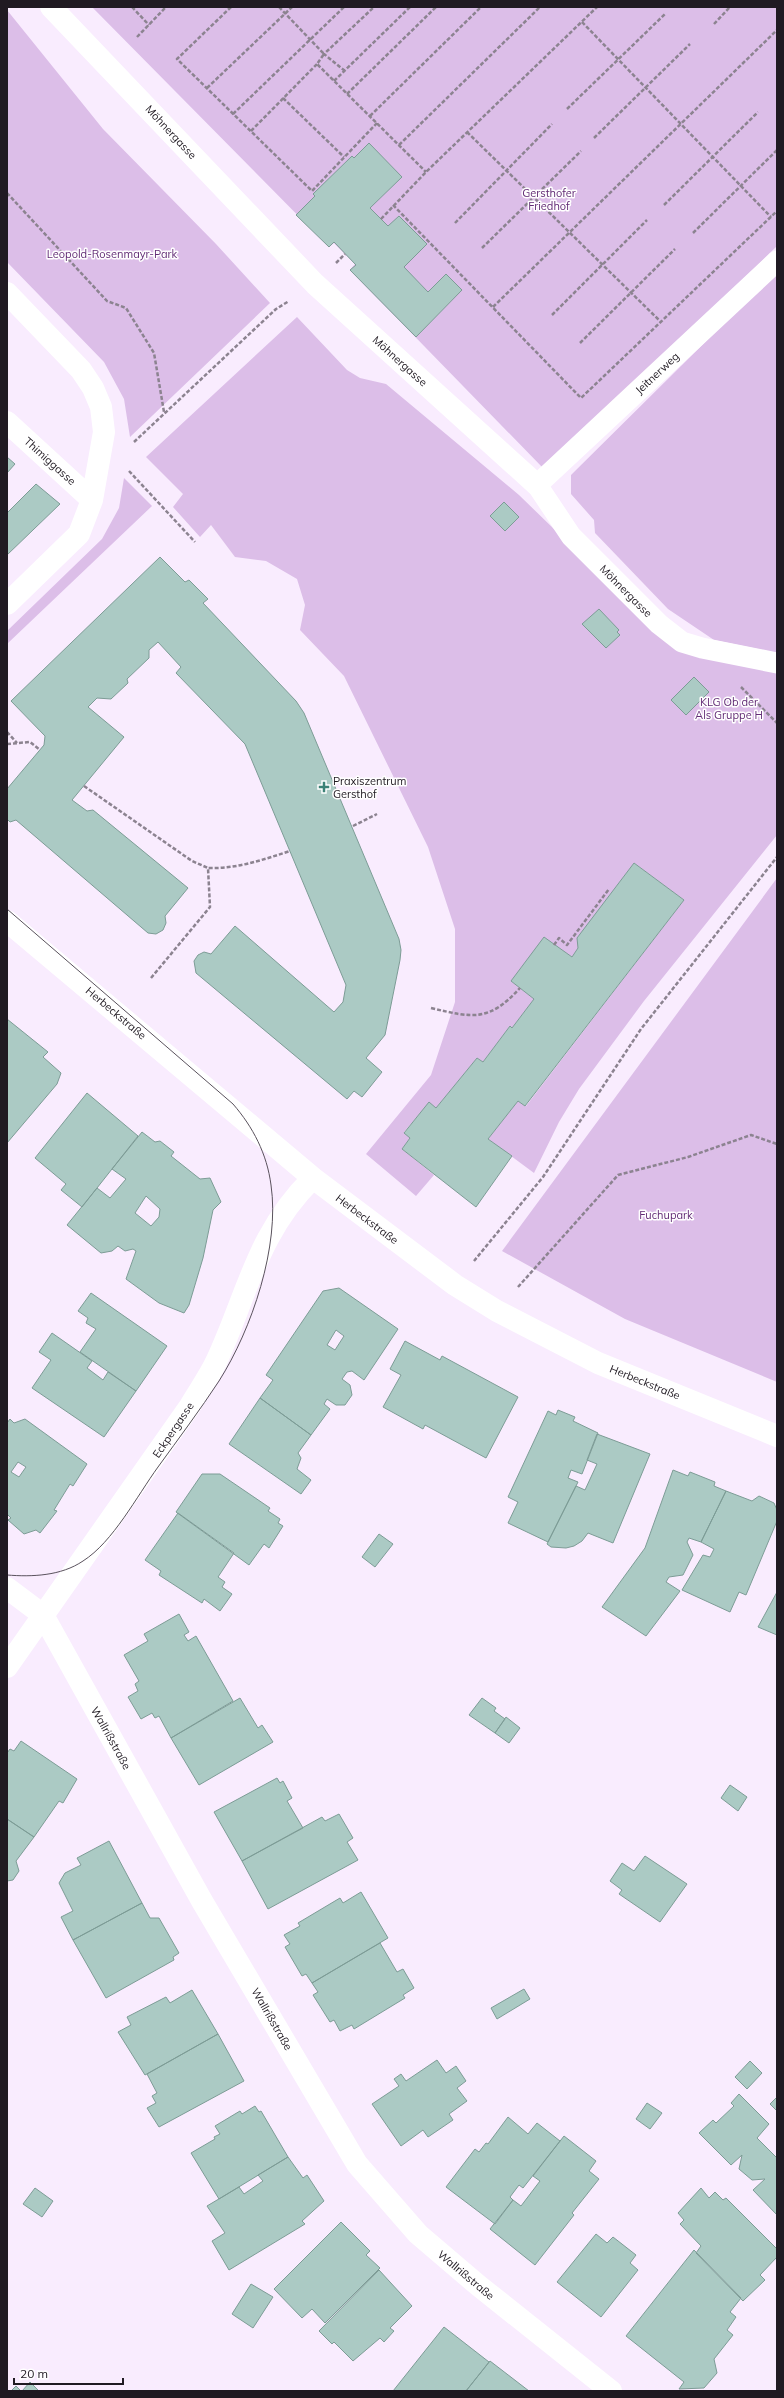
<svg xmlns="http://www.w3.org/2000/svg" width="784" height="2398" font-family="Mulish,sans-serif">
<rect width="100%" height="100%" fill="#f9ecfe"/>
<path fill="#dcbee8" d="M92 7H777V246L548 469 542 467 350 270 355 264 334 243 329 247Z
M7 10 103 129 216 244 270 303 130 437 124 399 104 362 7 262Z
M777 271V653L714 640 668 609 595 533 594 520 571 494V475Z
M297 317 347 370 360 378 386 384 519 495 663 635 777 670V835L644 1001 579 1089 559 1122 534 1173 488 1139 518 1101 526 1106 684 900 634 863 578 938V948L572 957 544 938 511 981 534 999 512 1028 510 1026 483 1062 477 1058 436 1108 429 1103 404 1132 410 1138 402 1149 434 1175 416 1196 366 1154 431 1075 455 1002V929L428 847 344 676 300 630 305 605 297 579 266 561 235 557 211 525 200 537 173 507 183 494 146 457Z
M124 478 152 506 7 644V631L102 539 119 508Z
M777 878V1382L625 1319 502 1251Z"/>
<path fill="#abcac4" stroke="#7d9c96" fill-rule="evenodd" d="M369 143 402 177 370 208 388 226 399 216 427 244 404 267 428 292 446 274 462 290 416 337 350 270 356 265 334 242 329 247 296 215 315 196 313 194 352 156 354 158Z
M7 457 15 464 7 473Z
M36 484 60 504 7 555V513Z
M504 502 519 517 505 531 490 516Z
M160 557 185 582 189 580 208 599 203 603 296 701 304 713 399 939 401 950 400 960 385 1035 366 1058 382 1072 362 1097 354 1091 347 1099 196 973 194 961 198 955 204 952 211 954 235 926 334 1012 343 1002 346 985 245 744 176 673 181 667 158 642 149 650V658L127 679 128 683 111 699 97 698 88 707 124 737 72 800 87 811 93 810 188 888 165 916 166 923 163 930 156 934 148 933 16 820 10 822 7 819V789L44 745 45 736 11 701Z
M599 609 619 630 617 632 620 635 606 648 582 624Z
M694 677 709 692 686 715 671 700Z
M634 863 684 900 525 1106 518 1101 488 1139 512 1156 476 1207 402 1149 410 1138 404 1133 429 1102 436 1108 477 1058 483 1062 510 1026 512 1028 534 999 511 981 544 937 572 957 578 948 577 938Z
M7 1019 48 1052 43 1057 61 1073 57 1084 7 1143Z
M87 1093 138 1136 82 1207 61 1190 66 1184 35 1158Z
M142 1132 155 1142 160 1141 174 1152 171 1156 200 1179 210 1178 221 1202 213 1210 203 1258 189 1305 184 1313 159 1303 126 1279 136 1251 133 1249 125 1251 118 1246 112 1251 101 1253 67 1225 97 1188 110 1198 126 1179 112 1169ZM146 1196 160 1209 159 1217 151 1226 135 1213Z
M339 1288 398 1329 364 1380 352 1371 347 1372 342 1379 350 1385 352 1395 345 1405H336L327 1399 324 1404 330 1409 311 1435 260 1398 273 1380 266 1375 323 1291ZM336 1330 344 1336 335 1350 327 1345Z
M91 1293 167 1346 136 1391 80 1352 96 1329 86 1323 88 1318 78 1311Z
M52 1333 92 1361 87 1368 103 1380 108 1372 136 1391 104 1437 32 1388 51 1360 39 1352Z
M405 1341 440 1360 442 1356 518 1397 486 1458 425 1425 423 1429 383 1407 401 1375 390 1369Z
M260 1398 311 1435 298 1453 301 1458 297 1469 311 1480 301 1494 229 1444Z
M558 1410 575 1417 573 1421 598 1433 582 1474 571 1470 568 1478 578 1482 548 1542 508 1523 518 1502 508 1497 548 1411 556 1415Z
M10 1419 14 1423 25 1419 87 1464 73 1486 70 1484 54 1510 57 1511 40 1533 36 1530 24 1534 8 1520 11 1518 7 1514V1423ZM18 1462 26 1467 19 1477 11 1472Z
M597 1434 650 1454 613 1543 588 1533 582 1541 574 1546 566 1548 551 1547 547 1544 576 1486 585 1490 597 1464 587 1460Z
M673 1470 688 1476 690 1472 715 1482 714 1486 726 1491 701 1542 689 1538 687 1542 693 1555 683 1575 669 1577 666 1582 680 1591 646 1636 602 1607 645 1548Z
M202 1474H220L270 1508 268 1511 280 1519 278 1523 283 1526 269 1548 264 1544 249 1565 176 1512Z
M726 1491 752 1501 759 1496 774 1503 777 1510V1521L746 1595 739 1592 730 1612 682 1590 703 1555 710 1557 714 1549 701 1542Z
M178 1513 234 1553 218 1577 225 1582 222 1587 232 1594 220 1611 204 1599 202 1603 159 1575 161 1571 145 1560Z
M379 1534 393 1544 375 1567 362 1557Z
M777 1592V1635L758 1627Z
M179 1614 189 1632 184 1635 188 1641 196 1636 233 1701 171 1738 159 1716 155 1718 152 1713 141 1719 128 1697 138 1691 135 1684 139 1681 124 1655 148 1641 144 1634Z
M240 1698 258 1728 262 1725 273 1742 199 1785 171 1738Z
M482 1698 496 1708 494 1711 505 1719 495 1733 469 1715Z
M506 1717 520 1728 509 1743 495 1733Z
M21 1741 77 1779 63 1803 59 1801 34 1837 7 1819V1753L10 1749 14 1751Z
M277 1778 280 1783 283 1781 292 1798 287 1801 303 1828 242 1861 214 1812Z
M730 1785 747 1797 738 1811 721 1798Z
M339 1814 353 1838 347 1842 358 1860 268 1909 242 1861 322 1817 325 1821Z
M7 1819 34 1837 16 1861 19 1871 13 1880 7 1881Z
M109 1841 142 1903 73 1940 61 1917 73 1911 59 1883 65 1873 81 1865 77 1858Z
M645 1856 687 1884 660 1922 619 1894 622 1890 610 1881 622 1863 634 1871Z
M361 1892 388 1938 312 1983 306 1974 302 1976 285 1947 290 1944 284 1935 300 1926 298 1923 340 1898 343 1903Z
M142 1903 150 1918H159L179 1953 173 1957 174 1960 106 1998 73 1940Z
M380 1943 397 1972 403 1969 414 1988 403 1995 405 1998 354 2029 352 2025 340 2031 334 2020 330 2022 313 1995 318 1992 312 1983Z
M524 1989 530 1999 497 2019 491 2008Z
M192 1990 218 2034 145 2075 118 2032 131 2025 127 2017 166 1997 170 2003Z
M218 2034 244 2081 159 2127 147 2108 156 2103 152 2096 157 2093 147 2074Z
M437 2060 446 2073 456 2066 466 2081 457 2088 467 2101 449 2114 453 2120 428 2137 423 2130 401 2146 372 2104 399 2086 394 2079 401 2074 406 2081Z
M750 2061 762 2073 747 2089 735 2077Z
M739 2094 769 2124 757 2138 777 2158V2215L753 2190 765 2179 752 2180 739 2169 742 2155 731 2165 699 2133 713 2120 716 2123 734 2106 731 2103Z
M777 2097V2111L770 2104Z
M647 2103 662 2113 650 2129 636 2119Z
M255 2106 259 2112 261 2111 288 2157 219 2199 191 2153 215 2139 214 2137 220 2134 215 2126 240 2111 242 2114Z
M508 2117 528 2134 537 2123 560 2141 523 2188 519 2185 510 2197 513 2200 495 2224 446 2187 475 2149 479 2152 486 2143 488 2144Z
M564 2136 596 2161 589 2171 599 2179 572 2213 574 2215 535 2265 490 2229 513 2200 521 2206 540 2181 533 2176Z
M288 2157 303 2178 307 2175 324 2201 302 2221 305 2224 229 2270 212 2241 225 2233 207 2206 239 2187 244 2194 263 2181 258 2175Z
M35 2188 53 2201 42 2217 23 2204Z
M701 2188 709 2198 715 2192 723 2200 726 2198 777 2249V2257L760 2275 765 2280 743 2301 696 2253 701 2246 680 2224 684 2220 678 2213Z
M341 2222 370 2251 366 2255 380 2268 325 2323 312 2309 302 2318 274 2289Z
M596 2234 607 2243 613 2237 636 2255 630 2263 638 2270 601 2317 557 2282Z
M694 2250 741 2298 730 2312 736 2317 727 2330 733 2335 714 2359 717 2373 704 2388 679 2389 684 2382 626 2336Z
M379 2270 412 2306 390 2328 394 2331 384 2342 380 2338 353 2361 334 2342 332 2344 319 2331Z
M251 2284 273 2297 253 2328 232 2314Z
M444 2327 489 2362 466 2391H393Z
M490 2361 529 2391H466Z
M30 2382 39 2391H22Z
M16 2386 21 2391H11Z"/>
<g fill="none" stroke-linecap="round" stroke-linejoin="round">
<path stroke="#8c8390" stroke-width="2.5" stroke-dasharray="4 2" stroke-linecap="butt" d="M132 7 149 25
M231 7 177 59 312 191 377 123
M279 7 324 54 317 64 426 172
M582 22 771 217
M714 24 730 7
M137 37 166 7
M345 71 324 54 374 7
M334 81 410 7
M207 88 292 7
M347 94 436 7
M283 98 344 157
M567 109 665 14
M233 114 344 7
M370 116 481 7
M251 131 317 64
M467 132 660 321
M594 138 690 44
M399 145 540 7
M7 193 107 301 126 308 154 353 164 412
M393 205 581 398 777 211
M664 205 758 112
M381 219 426 172 597 7
M455 223 552 124
M693 233 777 150
M482 248 581 151
M336 263 345 254
M493 307 777 30
M552 315 647 220
M580 343 675 249
M134 442 276 309 289 301
M129 471 195 542
M741 687 777 723
M7 732 17 743
M7 744 30 742 40 750
M84 786 192 861 208 868
M353 826 377 814
M554 945 559 938 567 945 609 889
M151 978 210 907 208 868C237 869 262 860 290 851
M431 1008C473 1018 489 1022 520 988
M474 1261 543 1177 641 1029 777 857
M518 1287 618 1175 688 1157 751 1135 777 1144"/>
<path stroke="#fff" stroke-width="21" d="M777 261 537 485 571 536 659 624 682 642 702 648 777 663"/>
<path stroke="#fff" stroke-width="22" d="M51 7 315 284 537 485
M7 293 81 370 93 388 101 407 104 432 92 500 79 534 7 604
M7 422 92 500
M7 921 313 1178 455 1285 497 1311 598 1363 777 1436
M7 1588 43 1615 202 1901 357 2164 418 2234 479 2286 611 2391
M7 1667 190 1406C198 1392 209 1377 216 1362 248 1294 256 1234 313 1178"/>
<path stroke="#5a525d" stroke-width="1" d="M7 909 233 1104C253 1127 267 1154 271 1185 280 1246 252 1329 219 1381 200 1410 179 1438 158 1467 137 1496 113 1542 83 1561 61 1576 32 1577 7 1575"/>
</g>
<path fill="#3d8277" stroke="#fff" stroke-width="1.5" d="M322 781h4v4h4v4h-4v4h-4v-4h-4v-4h4z"/>
<g text-anchor="middle" stroke-width="3" stroke-linejoin="round" paint-order="stroke">
<g font-size="11" fill="#201a22" stroke="#fff">
<text transform="translate(171 132) rotate(47)" y="4">Möhnergasse</text>
<text transform="translate(400 361) rotate(42)" y="4">Möhnergasse</text>
<text transform="translate(657 373) rotate(-43)" y="4">Jeitnerweg</text>
<text transform="translate(50 461) rotate(42)" y="4">Thimiggasse</text>
<text transform="translate(626 591) rotate(45)" y="4">Möhnergasse</text>
<text transform="translate(116 1013) rotate(40)" y="4">Herbeckstraße</text>
<text transform="translate(367 1219) rotate(37)" y="4">Herbeckstraße</text>
<text transform="translate(645 1382) rotate(22)" y="4">Herbeckstraße</text>
<text transform="translate(173 1430) rotate(-56)" y="4">Eckpergasse</text>
<text transform="translate(111 1738) rotate(61)" y="4">Wallrißstraße</text>
<text transform="translate(272 2019) rotate(60)" y="4">Wallrißstraße</text>
<text transform="translate(466 2275) rotate(40)" y="4">Wallrißstraße</text>
</g>
<g font-size="11" fill="#622b75" stroke="#fff">
<text x="549" y="197">Gersthofer<tspan x="549" dy="13">Friedhof</tspan></text>
<text x="112" y="258">Leopold-Rosenmayr-Park</text>
<text x="729" y="706">KLG Ob der<tspan x="729" dy="13">Als Gruppe H</tspan></text>
<text x="666" y="1219">Fuchupark</text>
</g>
<g font-size="11" fill="#201a22" stroke="#fff" text-anchor="start">
<text x="333" y="785">Praxiszentrum<tspan x="333" dy="13">Gersthof</tspan></text>
</g>
</g>
<rect width="784" height="2398" fill="none" stroke="#201a22" stroke-width="16"/>
<path d="M14 2378v6h109v-6" fill="none" stroke="#201a22" stroke-width="2"/>
<text x="20" y="2378" font-size="12" fill="#201a22" stroke="#ffffff" stroke-width="3" paint-order="stroke">20 m</text>
</svg>
